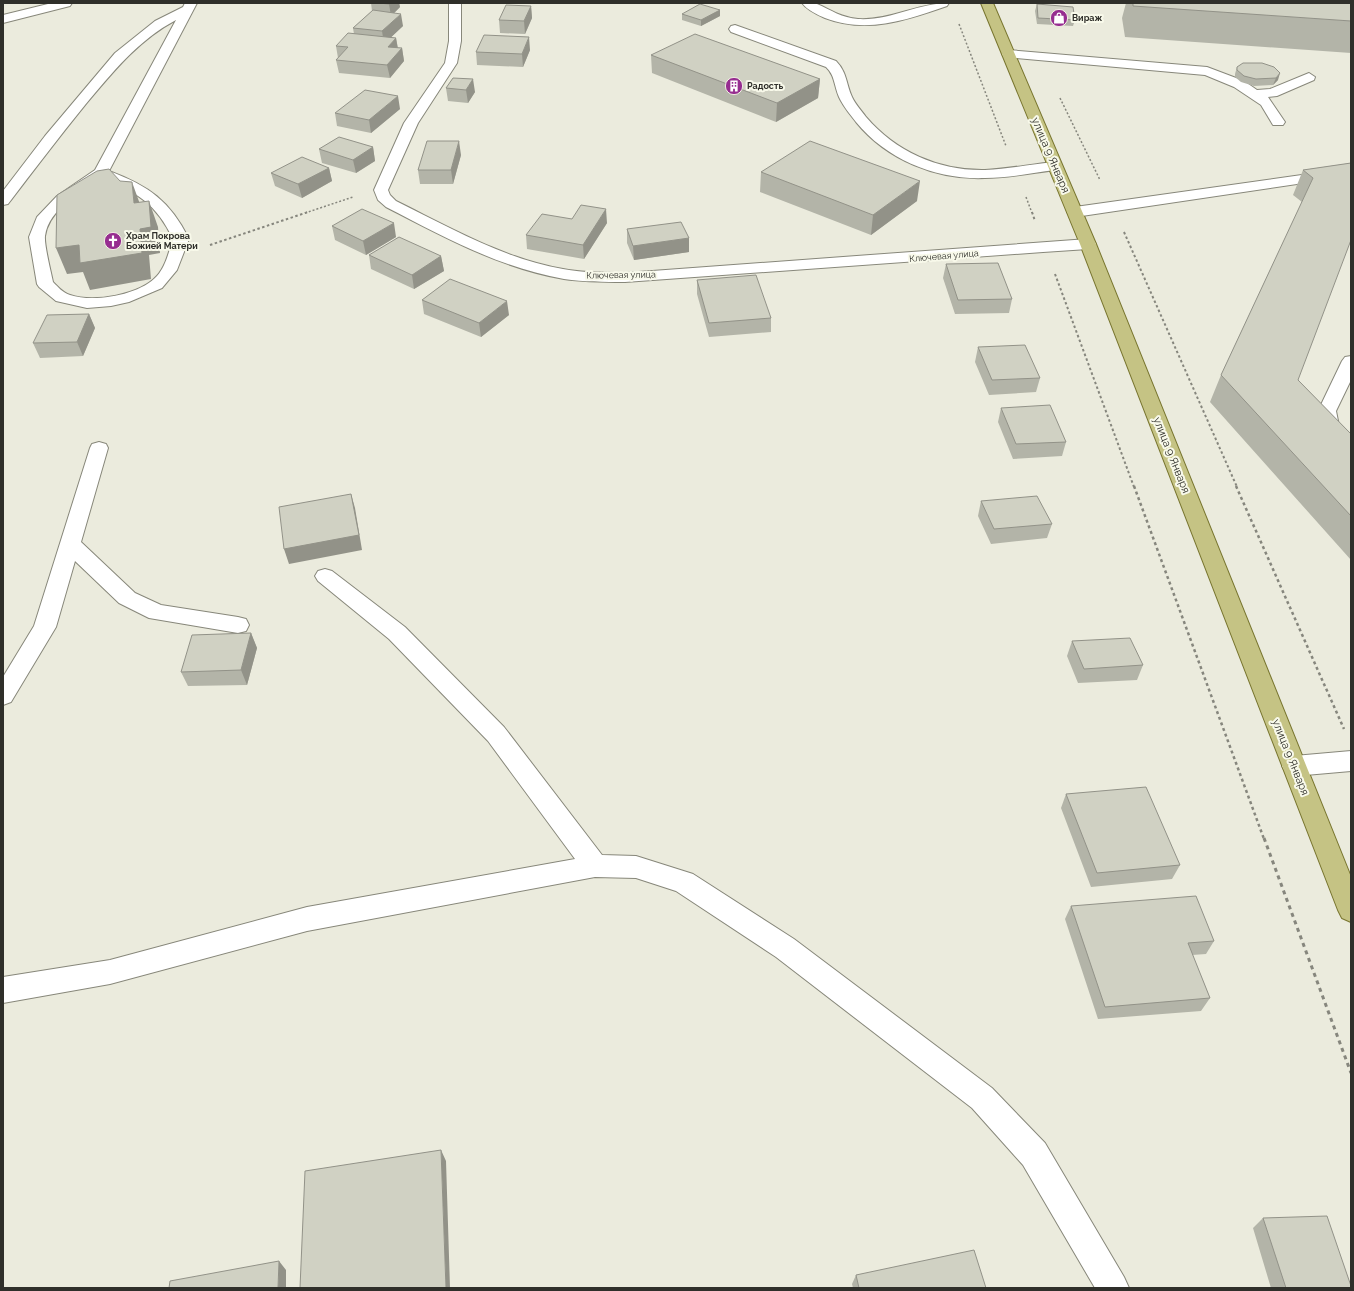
<svg xmlns="http://www.w3.org/2000/svg" width="1354" height="1291" font-family="Raleway,sans-serif">
<rect width="100%" height="100%" fill="#ebebdd"/>
<g fill="none" stroke-linecap="round" stroke-linejoin="round">
<defs>
<path id="lane" d="M52 3H72L70 6 3 23V15Z
M185 3H197L109 171C149 186 170 201 189 239L177 270 162 288 129 302 111 306 87 308 56 301 39 287 37 284 29 237 37 217 57 196 95 170 176 20C138 40 112 73 85 105 59 137 33 171 8 204L3 205V191L45 136 115 53 155 21 183 7ZM102 179C137 191 157 205 173 239 169 251 166 266 157 276 140 295 94 303 70 295 63 293 58 287 53 282 51 272 44 245 45 236 49 208 81 193 102 179Z
M449 3H461V41L457 63 418 123 388 190 390 195 396 201C449 227 504 259 563 269 584 273 604 273 625 273L1088 239 1094 241 1096 244 1094 247 1088 249 1043 252 625 282C604 282 584 282 564 279 500 268 442 236 386 207L378 200 374 190 404 123 445 63 449 41Z
M802 3C807 3 813 2 817 4 831 10 842 18 858 19 890 21 918 3 949 3L947 6C907 20 867 34 825 18 818 15 807 10 802 3Z
M735 25 836 61C847 72 846 84 852 97 855 104 861 110 866 117 896 152 939 171 985 170 1008 169 1032 164 1055 162L1060 163 1062 166 1060 169 1055 170C1032 173 1009 178 985 178 937 180 887 160 856 122 850 114 843 106 839 97 834 86 835 75 826 67L731 32 729 29 731 26Z
M1008 50 1207 67 1244 81 1257 90 1270 89 1309 73 1315 77 1314 80 1277 96 1268 97 1285 122 1283 125H1273L1261 105 1234 87 1205 75 1004 57 1002 54 1004 51Z
M1351 168V176L1075 217 1070 215 1067 212 1070 209 1075 207Z
M1351 356V380L1336 411 1341 436 1351 446V463L1344 461 1323 438 1318 411 1342 361 1345 357Z
M99 442 106 444 108 448 81 542 135 593 161 605 238 617 246 619 249 625 246 631 238 633 149 618 119 603 75 561 56 627 11 702 3 705V677L34 626 90 448 92 444Z
M325 569 332 571 405 627 504 727 602 855 636 856 693 874 794 939 992 1088 1045 1143 1124 1277 1129 1288H1095L1023 1165 972 1108 776 957 676 891 636 878 595 877 307 931 110 984 3 1003V977L110 960 307 907 575 859 488 741 389 639 318 581 315 576 318 571Z
M1351 751V771L1294 776 1286 773 1282 766 1286 759 1294 756Z"/>
<path id="primary" d="M981 3H993L1096 244 1351 877V922L1342 918 1338 910 1080 244Z"/>
</defs>
<use href="#lane" stroke="#87877a" stroke-width="2"/>
<use href="#primary" stroke="#78752f" stroke-width="2"/>
<path stroke="#86867d" stroke-width="1.5" stroke-dasharray="2 2" stroke-linecap="butt" d="M959 24 1006 146
M1060 98 1100 180
M1026 197 1032 213
M305 213 353 197"/>
<path stroke="#86867d" stroke-width="2" stroke-dasharray="2.5 2.5" stroke-linecap="butt" d="M1032 212 1035 221
M1124 232 1237 487
M210 245 308 212
M1055 274 1134 487"/>
<path stroke="#86867d" stroke-width="2.5" stroke-dasharray="3 3" stroke-linecap="butt" d="M1134 486 1264 839
M1236 486 1344 729"/>
<path stroke="#86867d" stroke-width="3" stroke-dasharray="4 4" stroke-linecap="butt" d="M1264 838 1351 1073"/>
<use href="#lane" fill="#fff" fill-rule="evenodd"/>
<use href="#primary" fill="#c5c384" fill-rule="evenodd"/>
</g>
<path fill="#b3b4a8" d="M371 3H399L400 7 394 13 403 26 391 37 396 38 398 48H402L404 61 390 78 339 73 336 60 338 58 336 46 354 34 353 28 372 11Z
M1126 3H1351V53L1125 37 1122 18Z
M1037 4 1075 20 1073 26 1037 24 1035 11Z
M531 6 532 18 525 34 500 33 499 20Z
M720 10V16L701 26 682 20V14Z
M530 50 523 67 477 65 476 52Z
M651 55 820 79 818 98 776 122 652 73Z
M1262 63 1278 80 1273 85 1254 86 1241 82 1235 77V74L1237 67Z
M453 78 475 92 468 103 448 101 446 88Z
M400 109 371 133 337 126 335 113Z
M373 147 375 161 356 173 322 163 319 149Z
M461 155 453 184H420L418 170Z
M1351 163 1298 380 1351 434V560L1210 402 1221 375 1302 202 1293 195 1303 170Z
M329 168 332 181 302 198 275 186 271 173Z
M761 172 917 201 871 235 760 192Z
M572 219 607 223 584 259 527 249 526 235Z
M332 226 396 237 366 255 335 240Z
M627 229 689 238V252L634 260 627 243Z
M369 255 441 256 444 271 414 289 371 269Z
M946 264 1012 299 1009 313 955 314 943 278Z
M697 280 771 318V332L709 337 697 294Z
M422 300 509 315 481 337 424 314Z
M89 314 95 328 83 356 40 358 33 343Z
M978 347 1040 378 1036 392 989 395 975 362Z
M1001 408 1066 442 1062 456 1013 459 998 422Z
M981 501 1052 524 1047 538 991 544 978 516Z
M251 633 257 648 247 685 188 686 181 672Z
M1072 641 1143 665 1137 680 1078 683 1067 656Z
M1066 794 1180 865 1172 879 1091 887 1061 808Z
M1071 906 1214 941 1206 954 1192 955 1210 998 1201 1011 1098 1019 1065 919Z
M1263 1218 1351 1288H1271L1253 1228Z
M856 1275 986 1288H853L852 1284Z"/>
<path fill="#929288" d="M390 3H399L400 7 391 16 389 4Z
M531 6 532 18 525 34 524 21Z
M720 10V16L701 26V20Z
M401 14 403 26 384 44 382 31Z
M529 37 530 50 523 67 522 54Z
M396 38 398 50 388 47Z
M402 48 404 61 390 78 387 65Z
M1280 73 1278 80 1273 85 1276 78Z
M473 79 475 92 468 103 466 90Z
M820 79 818 98 776 122 777 103Z
M398 96 400 109 371 133 369 120Z
M459 141 461 155 453 184 451 170Z
M373 147 375 161 356 173 353 160Z
M329 168 332 181 302 198 298 184Z
M920 181 917 201 871 235 873 215Z
M132 182 141 207 149 201 158 227 160 253 149 255 151 279 90 290 83 272 67 274 56 248 140 229 134 203Z
M606 209 607 223 584 259 583 245Z
M394 223 396 237 366 255 363 241Z
M689 238V252L634 260 633 246Z
M441 256 444 271 414 289 412 275Z
M507 301 509 315 481 337 479 323Z
M89 314 95 328 83 356 77 342Z
M351 494 355 508 362 550 289 564 284 549Z
M251 633 257 648 247 685 241 670Z
M441 1150 446 1161 450 1288H446Z
M279 1261 286 1270V1288H278Z"/>
<path fill="#d0d1c3" stroke="#929288" d="M378 3H390L389 4Z
M1133 3H1351V21L1133 6Z
M700 4 720 10 701 20 682 14Z
M1037 4 1073 7 1075 20 1038 18Z
M506 5 531 6 524 21 499 20Z
M373 10 401 14 382 31 353 28Z
M348 33 396 38 388 47 402 48 387 65 336 60 348 47 336 46Z
M695 34 820 79 777 103 651 55Z
M484 35 529 37 522 54 476 52Z
M1243 63H1262L1274 67 1280 73 1276 78 1256 79 1244 76 1237 70V67Z
M453 78 473 79 466 90 446 88Z
M365 90 398 96 369 120 335 113Z
M339 137 373 147 353 160 319 149Z
M427 141H459L451 170H418Z
M810 141 920 181 873 215 761 172Z
M302 157 329 168 298 184 271 173Z
M1351 163V240L1298 380 1351 434V516L1221 375 1313 178 1303 170Z
M109 169 120 181 132 182 134 203 149 201 151 227 140 229 142 253 80 263 79 245 56 248 57 195 97 171Z
M581 205 606 209 583 245 526 235 542 214 572 219Z
M362 209 394 223 363 241 332 226Z
M681 222 689 238 633 246 627 229Z
M399 237 441 256 412 275 369 255Z
M998 263 1012 299 958 300 946 264Z
M756 275 771 318 709 323 697 280Z
M450 279 507 301 479 323 422 300Z
M89 314 77 342 33 343 47 315Z
M1025 345 1040 378 992 380 978 347Z
M1050 405 1066 442 1016 444 1001 408Z
M351 494 359 535 284 549 279 507Z
M1037 496 1052 524 994 529 981 501Z
M251 633 241 670 181 672 192 635Z
M1130 638 1143 665 1084 669 1072 641Z
M1146 787 1180 865 1097 873 1066 794Z
M1196 896 1214 941 1188 943 1210 998 1105 1007 1071 906Z
M441 1150 446 1288H300L305 1171Z
M1327 1216 1351 1286V1288H1286L1263 1218Z
M974 1250 986 1288H859L856 1275Z
M279 1261 278 1288H169L170 1281Z"/>
<defs>
<symbol id="shop-disc" viewBox="-11 -11 22 22"><circle r="9.5" fill="#962d90" stroke="#f8f9ea"/><path d="M-5-2.5h2.3a2.7 3.5 0 0 1 5.4 0H5L5.5 6h-11ZM-1.5-2.5h3a1.5 2.3 0 0 0-3 0Z" fill="#fff"/></symbol>
<symbol id="building-disc" viewBox="-11 -11 22 22"><circle r="9.5" fill="#962d90" stroke="#f8f9ea"/><path d="M-4-6H4V6H1V3H-1V6H-4ZM-2.5-4.3h1.7v1.8h-1.7ZM.8-4.3h1.7v1.8H.8ZM-2.5-1h1.7V.8h-1.7ZM.8-1h1.7V.8H.8Z" fill="#fff"/></symbol>
<symbol id="church-disc" viewBox="-11 -11 22 22"><circle r="9.5" fill="#962d90" stroke="#f8f9ea"/><path d="M-1.2-6h2.4v3.5h3.3v2.4h-3.3V6h-2.4V-.1h-3.3v-2.4h3.3Z" fill="#fff"/></symbol>
</defs>
<g fill-rule="evenodd">
<use href="#shop-disc" x="1049" y="8" width="20" height="20"/>
<use href="#building-disc" x="724" y="76" width="20" height="20"/>
<use href="#church-disc" x="103" y="231" width="20" height="20"/>
</g>
<g text-anchor="middle" stroke-width="4" stroke-linejoin="round" paint-order="stroke">
<g font-size="9" font-weight="bold" fill="#2f2f2a" stroke="#f8f9ea" text-anchor="start">
<text x="1072" y="21">Вираж</text>
<text x="747" y="89">Радость</text>
<text x="126" y="239">Храм Покрова<tspan x="126" dy="10">Божией Матери</tspan></text>
</g>
<g font-size="9" fill="#2f2f2a" stroke="#f8f9ea">
<text transform="translate(944 256) rotate(-5)" y="3">Ключевая улица</text>
<text transform="translate(621 275) rotate(-1)" y="3">Ключевая улица</text>
</g>
<g font-size="11" fill="#2f2f2a" stroke="#f8f9ea">
<text transform="translate(1051 155) rotate(67)" y="4">улица 9 Января</text>
<text transform="translate(1172 455) rotate(68)" y="4">улица 9 Января</text>
<text transform="translate(1291 757) rotate(68)" y="4">улица 9 Января</text>
</g>
</g>
<rect width="1354" height="1291" fill="none" stroke="#2f2f2a" stroke-width="8"/>
</svg>
